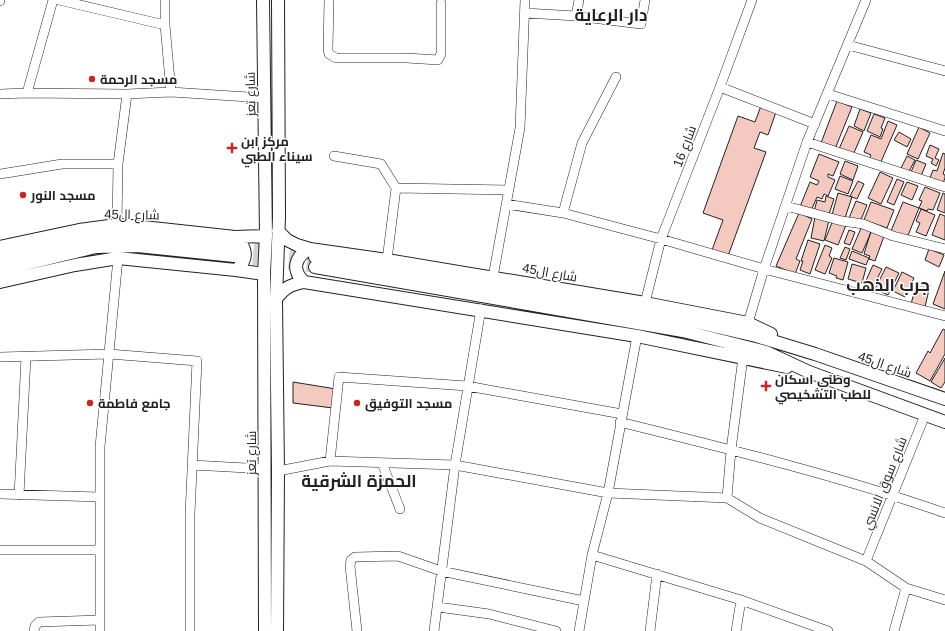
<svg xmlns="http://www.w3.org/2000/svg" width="945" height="631" font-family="Arial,Cairo,sans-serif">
<rect width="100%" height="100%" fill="#fff"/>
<path fill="#f3c9c0" stroke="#222" d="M837 101 852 107 835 149 821 143Z
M761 106 776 112 768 135 760 132 754 148 766 152 728 256 712 250 723 220 703 213 738 116 755 122Z
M860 109 871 113 864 131 854 126Z
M874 114 885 118 881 128 883 129 880 137 867 131Z
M888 121 897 125 880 164 869 159 871 155 864 152 871 135 881 139Z
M849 126 863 132 853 155 839 149Z
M919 127 930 133 918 159 907 154Z
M899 132 911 139 907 147 894 140Z
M930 145 939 149 935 158 939 160 936 166 931 163 933 159 926 156Z
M943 153 945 154V168L943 174 945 175V178L943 183 930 178 933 170 937 171Z
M819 154 839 162 833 176 828 174V177L835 180 828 196 824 194 822 199 817 197 810 213 799 209 810 182 817 185 819 181 810 177Z
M907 156 915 160 908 173 900 170Z
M916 160 926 164 921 176 911 172Z
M845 161 858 166 853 180 840 174Z
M880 172 893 178 881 204 868 198Z
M840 176 853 181 848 194 835 189Z
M897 179 904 182 894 205 887 202Z
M858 181 864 184 857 199 850 196Z
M907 182 918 186 912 200 901 195Z
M925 187 940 193 933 210 928 209 927 211 919 208 922 201 919 200Z
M838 193 852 197 845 218 832 215Z
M943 193 945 194V213L937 210Z
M826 196 834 199 828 217 814 212 817 200 825 202Z
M856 201 867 205 860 222 849 218Z
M871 202 894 210 887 228 864 220Z
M903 202 919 208 907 238 891 231Z
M921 209 935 215 926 236 916 232 920 223 916 221Z
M799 213 812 219 796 259 800 261 795 274 776 266Z
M940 214 945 216V240L932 235Z
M815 217 829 220 824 241 811 238Z
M833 220 846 225 838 245 825 240Z
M862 226 872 230 862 253 852 249Z
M849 230 855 232 850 245 844 243Z
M871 231 884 236 875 261 869 259 870 256 864 254Z
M808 240 820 244 810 274 800 270 803 261H801Z
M825 245 832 248 829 256 832 258 825 274 815 270Z
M845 247 850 249 846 260 840 258Z
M929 249 944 255 939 267 925 260Z
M852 251 869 258 866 265 849 259Z
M834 258 848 262 843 280 836 278 837 276 829 273Z
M852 264 866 268 862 283 848 279Z
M873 265 882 269 872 289 864 285Z
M886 267 899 273 888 295 875 289Z
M945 271V309L933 304Z
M902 272 914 278 905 297 893 291Z
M917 282 930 285 925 307 911 304Z
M943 329 945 330V354L930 381 916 373 928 351 930 353Z
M945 358V382L941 388 931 382Z
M293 382 336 389 333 408 293 403Z"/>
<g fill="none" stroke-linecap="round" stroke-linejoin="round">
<path stroke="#d3d3d3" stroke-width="12" stroke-dasharray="12 6" stroke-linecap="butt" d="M236 246 310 256
M235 256 315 267"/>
<defs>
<path id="minor" d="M59 0 165 25
M165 0V25L171 92
M329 0 328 50 329 54 336 58H407L438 60 441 54V3
M0 1V0
M525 13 576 16 641 24 645 0
M576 16 579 0
M848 45 945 71
M720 87 815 124
M27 93 53 0
M0 94 27 93 127 94 171 92 264 98
M828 94 945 131
M807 142 945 187
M334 156 381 164 396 188
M0 174 62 164H118
M506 204 563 213 661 239 764 269 945 316
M786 206 842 221 863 224 893 236 945 249
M563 213 582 143 616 77
M117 225 118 164 127 94
M387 260 396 188 509 190
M493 277 520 128 525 0
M645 303 661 239 720 87 752 0
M748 323 764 269 807 142 866 0
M0 357 109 354 197 361 190 514V631
M620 422C729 449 839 476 945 513
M330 461 339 377 467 386 622 414
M382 463 400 509
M192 465 265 469
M278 471 330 461 455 465 608 493 727 498 760 518 866 561 906 588 945 600
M0 494 100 497
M19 495 26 357
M727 498 731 450 743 357
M0 550H100
M592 555 741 600 828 631
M866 561 925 415
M438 607 489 614 556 631
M34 631 35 626 39 622 100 620
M100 631V447L118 258
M357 631 350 566 351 560 355 557 398 556 441 571 584 601
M434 631 455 465 481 309
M579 631 592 555 608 493 637 336
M650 631 657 574
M736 631 741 600
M894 631 906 588"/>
<path id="major" d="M263 0 266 236 264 274 265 631
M278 231 287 240 297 245 310 249 387 260 645 303 748 323 771 334
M235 237C247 248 249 259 236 270
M0 247 79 230 117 225 143 227 235 237 266 236
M315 257 683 319 756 336 815 354 945 399
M0 258 103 236 162 238 236 246
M315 267 683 331 766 352 809 372 945 422
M0 270 96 247 137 246 234 256
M0 282 75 265 118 258 236 270 264 274
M304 282C291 270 295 256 310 249
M276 299C285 287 290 285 304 282L637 336 787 367
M277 631 278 471 276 299 279 217 278 0"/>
</defs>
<use href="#minor" stroke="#222" stroke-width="10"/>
<use href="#major" stroke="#222" stroke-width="14"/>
<use href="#minor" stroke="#fff" stroke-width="9"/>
<use href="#major" stroke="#fff" stroke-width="12"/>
</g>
<g fill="#c62828" stroke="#fff" stroke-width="1.5">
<circle cx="92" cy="79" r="4"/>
<path d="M230 142h4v4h4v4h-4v4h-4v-4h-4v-4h4z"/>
<circle cx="23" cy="195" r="4"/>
<path d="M764 380h4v4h4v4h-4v4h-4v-4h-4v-4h4z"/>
<circle cx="90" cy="403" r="4"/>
<circle cx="357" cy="403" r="4"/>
</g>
<g text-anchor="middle" stroke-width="3" stroke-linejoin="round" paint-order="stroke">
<g font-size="13" font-weight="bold" fill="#222" stroke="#fff" text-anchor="start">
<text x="100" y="84">مسجد الرحمة</text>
<text x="241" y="146">مركز ابن<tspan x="241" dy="15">سيناء الطبي</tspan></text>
<text x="31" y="200">مسجد النور</text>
<text x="775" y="384">وطني اسكان<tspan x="775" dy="15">للطب التشخيصي</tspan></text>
<text x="98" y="408">جامع فاطمة</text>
<text x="365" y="408">مسجد التوفيق</text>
</g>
<g font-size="13" fill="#222" stroke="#fff">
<text transform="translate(250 94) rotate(-91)" y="5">شارع تعز</text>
<text transform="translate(684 146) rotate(-69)" y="5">شارع 16</text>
<text transform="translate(132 214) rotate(1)" y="5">شارع ال45</text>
<text transform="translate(550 272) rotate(10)" y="5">شارع ال45</text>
<text transform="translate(885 364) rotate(19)" y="5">شارع ال45</text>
<text transform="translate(251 453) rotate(-90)" y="5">شارع تعز</text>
<text transform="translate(884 483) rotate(-68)" y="5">شارع سوق الانسي</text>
</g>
<g font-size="17" font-weight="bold" fill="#222" stroke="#fff">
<text x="611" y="21">دار الرعاية</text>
<text x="888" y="291">جرب الذهب</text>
<text x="359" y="487">الحمزة الشرقية</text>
</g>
</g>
</svg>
